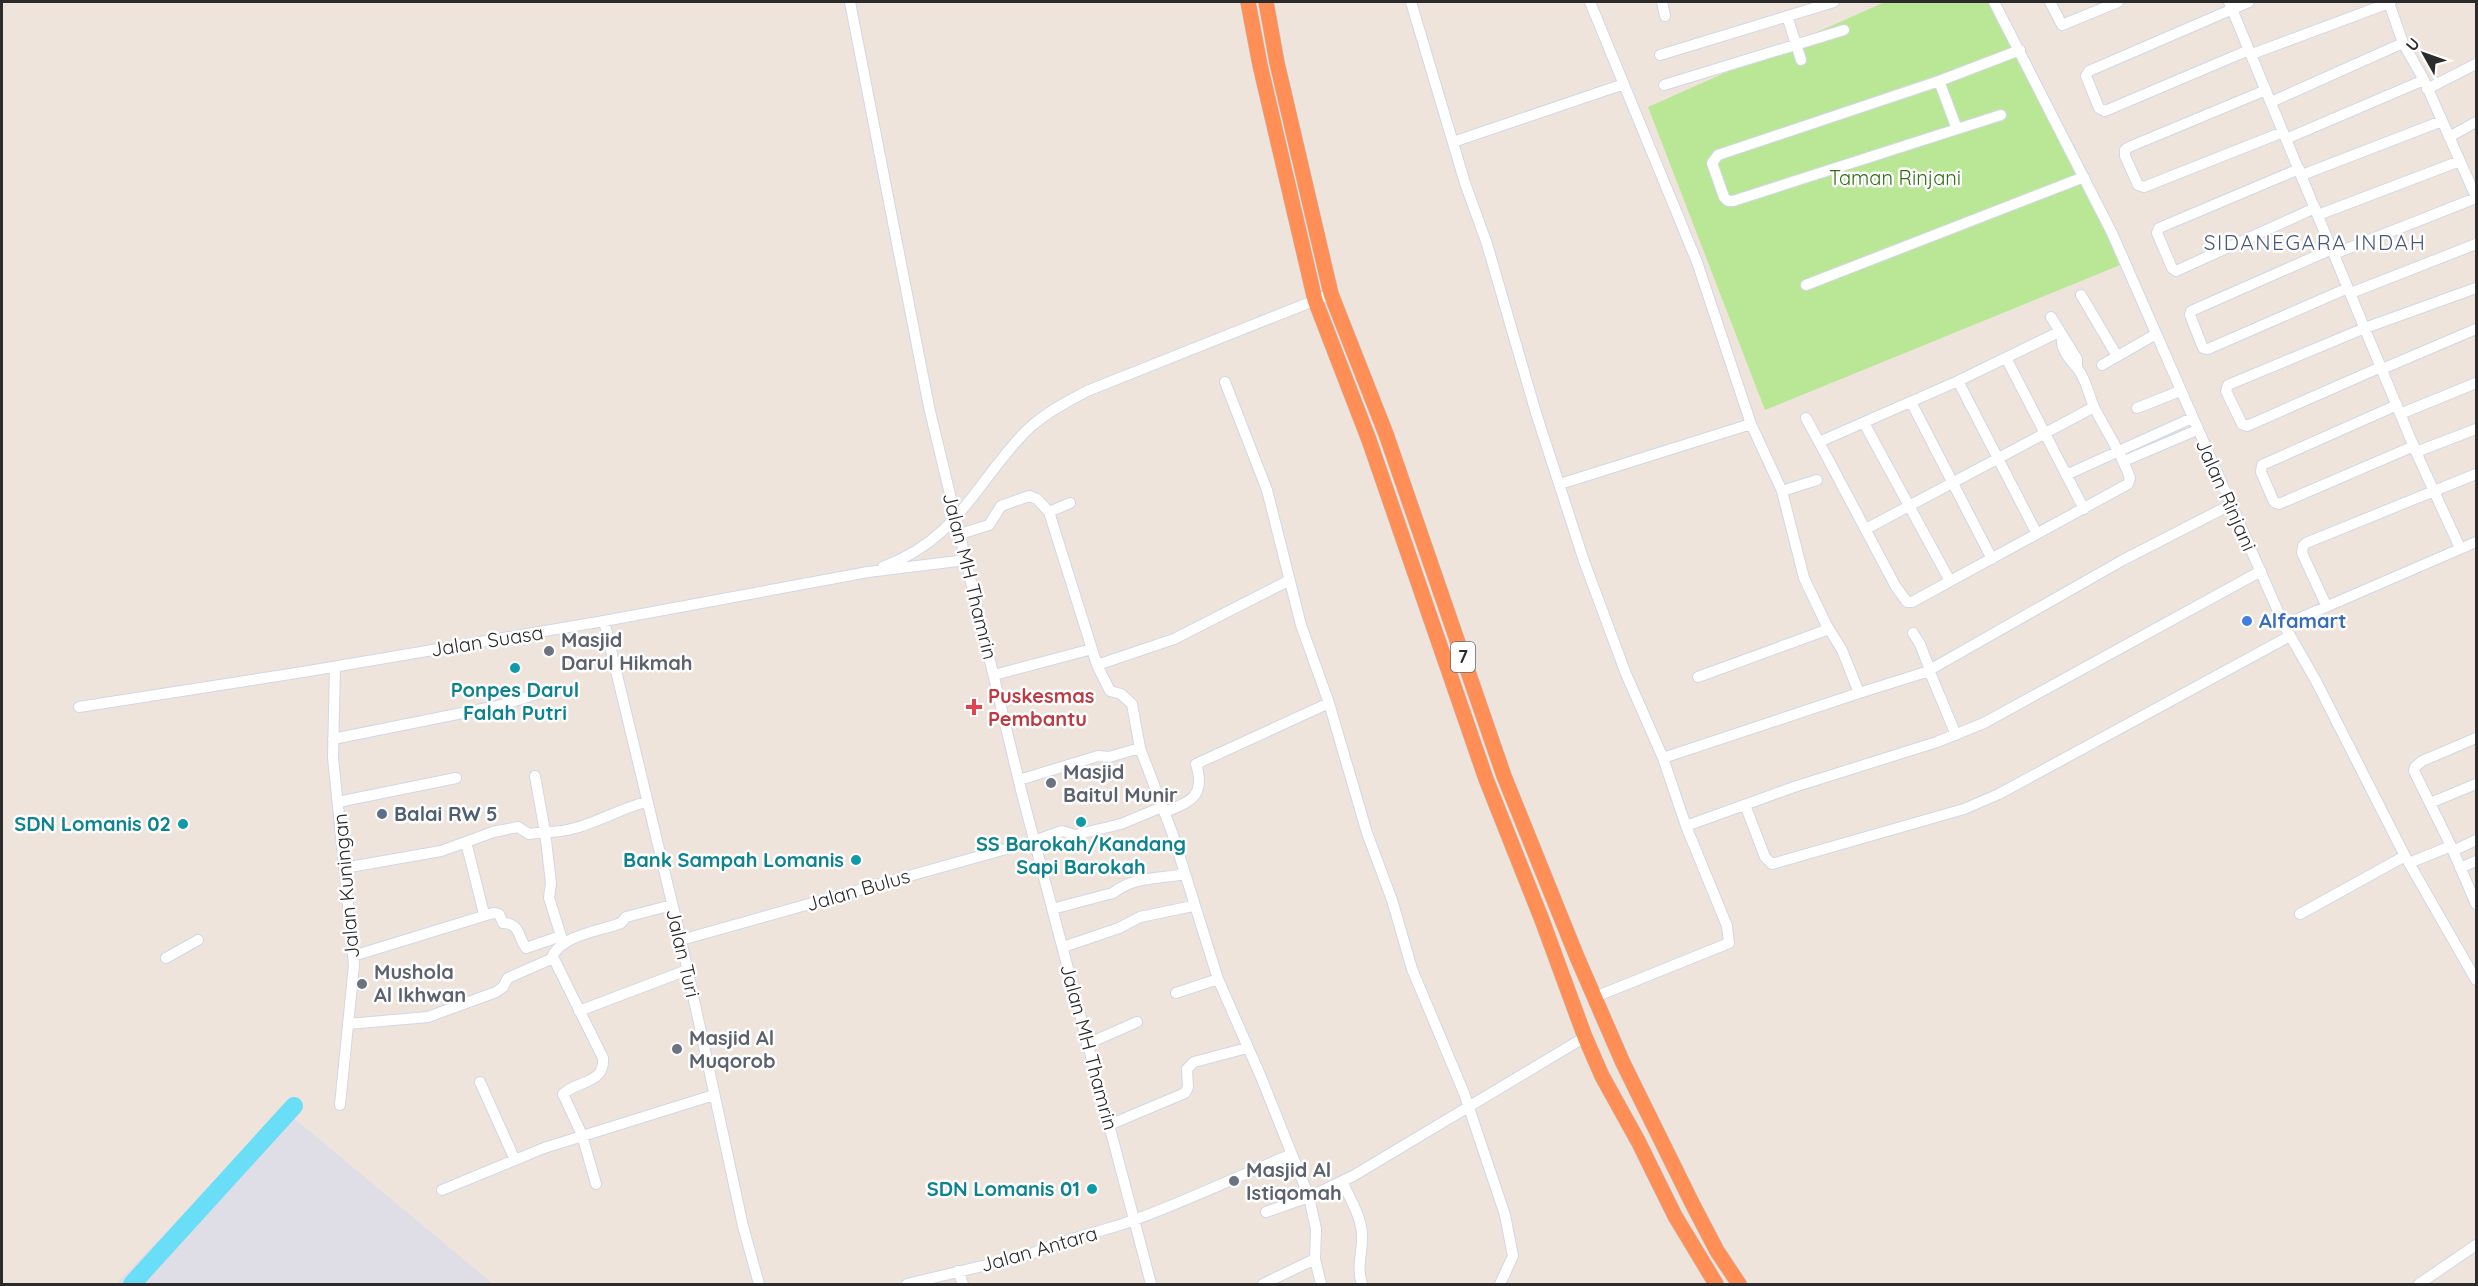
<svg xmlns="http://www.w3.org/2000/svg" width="2478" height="1286" font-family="Quicksand,sans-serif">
<rect width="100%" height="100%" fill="#eee4dc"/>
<path fill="#dfdde6" d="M284 1110 493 1284H116Z"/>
<path fill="#b9e796" d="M1885 2H1993L2125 263 1765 410 1648 107Z"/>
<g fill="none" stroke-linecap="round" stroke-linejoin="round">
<path stroke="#69def6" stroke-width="18" d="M132 1284 294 1106"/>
<defs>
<path id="minor" d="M850 2 929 407 1022 794 1151 1284
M1411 2 1465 183 1487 244 1536 413 1584 561 1626 674 1663 758 1686 826 1727 926 1729 943 1595 997
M1590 2 1697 262 1751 424 1782 491 1804 578 1826 624 1842 650 1859 693 1663 758
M1662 2 1665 16
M1994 2 2112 233 2284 625 2316 681 2405 856 2476 980
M2050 2 2062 25 2118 2
M2229 2 2416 452 2460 548
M2391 2 2389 3 2403 43 2424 80 2476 197
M1787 16 1801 60
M2249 50 2105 111 2099 108 2086 76 2089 71 2249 2
M2252 54 2389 3
M1660 55 1834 2
M1939 81 1957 129
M1664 85 1844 30
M2427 89 2476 64
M2266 90 2129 147 2125 150V156L2138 185 2144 187 2283 132
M2271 102 2403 43
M2001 115 1733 201H1728L1724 197 1712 163 1718 155 1939 81 2020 50
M2449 137 2476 122
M2286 139 2424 80
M1453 142 1624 84
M2299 169 2159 228 2157 233 2172 268 2176 271 2315 208
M2302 175 2442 121
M2318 215 2460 161
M2332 249 2191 311 2190 315 2203 348 2208 349 2348 288
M2334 254 2476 198
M1806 285 2084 177
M2351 293 2476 244
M2081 295 2117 356
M2051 317 2077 359V368
M2059 332 1958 381 1819 442 1896 587 1907 602H1912L2128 484 2130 478C2121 452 2106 431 2094 407 2089 396 2086 378 2077 368 2070 359 2060 350 2062 336
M2006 358 2084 509
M2102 365 2156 334
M2381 367 2247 426 2242 424 2226 391 2228 385 2365 328 2476 288
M2382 369 2476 329
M1958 381 2037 534
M1225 382 1267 490 1301 625 1329 703 1367 833 1392 900 1412 969 1464 1093 1505 1215 1513 1256 1500 1284
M1911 402 1992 559
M2397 405 2262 465 2261 472 2274 502 2279 504 2414 446
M2137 408 2180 391
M2400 414 2476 383
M1806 418 1819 442
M1864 423 1950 581
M2416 452 2476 429
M2124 461 2197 430
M2066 475 2192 418
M1560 484 1751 424
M1782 491 1817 480
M1049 512 1070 503
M1866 529 2094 407
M960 534 989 525 1001 506 1029 496 1037 499 1049 512 1097 665 1110 691 1121 694 1132 704 1140 748 1109 757 1098 756 1019 780
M883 567C959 538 974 485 1025 432 1043 414 1065 403 1087 391L1331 294
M2326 605 2302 553 2303 546 2306 543 2476 474
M604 621 681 940 743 1226 759 1284
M2284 625 2476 542
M1913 633 1920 644 1930 670
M1097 665 1174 639 1288 581
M335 667 333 757 354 965 340 1105
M1929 670 1956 735
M994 675 1092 649
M1698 677 1829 629
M1859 693 1926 672 2123 560 2232 504
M79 707 303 672 604 621 868 572 966 560
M333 739 502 705 547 691
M1140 748 1173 835 1218 979 1261 1077 1309 1197 1316 1229 1315 1259 1321 1284
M338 802 456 778
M2430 803 2476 784
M1745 805 1765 857 1772 864 1964 809 1999 794 2290 636
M1164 812C1191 802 1206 796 1196 764L1329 703
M1686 826 1794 787 1937 742 1984 723 2261 571
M466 842 493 832 518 827 529 834 545 832 535 776
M2451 846 2414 771 2415 767 2422 761 2476 738
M2453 851 2476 840
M2409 863 2451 846 2476 904
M344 868 441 851 466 842 484 914
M2460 868 2476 861
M1052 909 1113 893C1134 876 1161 879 1184 874
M2300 914 2405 856
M561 936 549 898 551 883 545 832C582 833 611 811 646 802
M681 940 1034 841 1062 831 1075 835 1121 824 1162 807
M1063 947 1119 928 1140 917 1193 906
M353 956 493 913 499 914 503 923C520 923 518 937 526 948L561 936 564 943
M553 957 603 1058C605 1084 578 1080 563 1094L582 1135 596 1184
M166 958 198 940
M1176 993 1218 979
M579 1011 687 970
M348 1024 428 1017 496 992 503 987 508 978 551 959C560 935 600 931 621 923L626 917 672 905
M1087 1044 1137 1022
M480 1082 515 1160
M1109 1125 1185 1093 1188 1087 1187 1069 1194 1062 1247 1048
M1342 1181C1349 1197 1361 1216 1362 1234 1363 1252 1356 1267 1362 1284
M442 1190 544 1148 714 1095
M1266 1212 1309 1197 1353 1176 1585 1037
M958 1271 963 1284
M907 1284 1029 1255C1061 1239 1100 1233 1134 1220 1187 1201 1238 1176 1290 1155
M1263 1284 1315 1259
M2419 1284 2476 1245"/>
<path id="highway" d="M1248 2 1260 65 1315 300 1369 440 1486 779 1542 920 1585 1037 1602 1076 1638 1141 1675 1216 1716 1284
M1266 2 1277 63 1331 294 1386 434 1504 776 1577 957 1623 1063 1693 1205 1717 1251 1739 1284"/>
</defs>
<use href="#minor" stroke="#d1d7e5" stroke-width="12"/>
<use href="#highway" stroke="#c4c4c4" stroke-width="16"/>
<use href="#minor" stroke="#fff" stroke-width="10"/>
<use href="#highway" stroke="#ff8f56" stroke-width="15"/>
</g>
<circle fill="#3f7fe0" stroke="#fff" stroke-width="2" cx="2247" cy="621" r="6"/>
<g fill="#6b7280" stroke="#fff" stroke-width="2">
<circle cx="549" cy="651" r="6"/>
<circle cx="1051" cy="783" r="6"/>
<circle cx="362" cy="984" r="6"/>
<circle cx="677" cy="1049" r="6"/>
<circle cx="1234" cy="1181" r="6"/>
</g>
<g fill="#0f9aa8" stroke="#fff" stroke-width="2">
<circle cx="515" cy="668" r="6"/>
<circle cx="1081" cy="822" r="6"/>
<circle cx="183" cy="824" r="6"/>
<circle cx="856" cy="860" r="6"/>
<circle cx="1092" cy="1189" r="6"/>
</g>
<path fill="#e0444e" stroke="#fff" stroke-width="2" d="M971 698h6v6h6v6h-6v6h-6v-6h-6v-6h6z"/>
<circle fill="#5c6f8a" stroke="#fff" stroke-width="2" cx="382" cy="814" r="6"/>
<g text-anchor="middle" stroke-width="5" stroke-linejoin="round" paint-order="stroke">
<rect fill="#fff" stroke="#6b6b6b" stroke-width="1.5" x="1451" y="642" width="24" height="30" rx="4.5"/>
<g font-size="18" font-weight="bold" fill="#2b2b2b">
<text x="1463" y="663">7</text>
</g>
<g font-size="20" fill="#306d16" stroke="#fff">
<text x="1895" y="185">Taman Rinjani</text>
</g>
<g font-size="20" fill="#2b2b2b" stroke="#fff">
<text transform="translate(2226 495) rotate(66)" y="7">Jalan Rinjani</text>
<text transform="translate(970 576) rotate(76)" y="7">Jalan MH Thamrin</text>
<text transform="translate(487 641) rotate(-9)" y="7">Jalan Suasa</text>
<text transform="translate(346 886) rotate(-95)" y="7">Jalan Kuningan</text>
<text transform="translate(858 890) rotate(-16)" y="7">Jalan Bulus</text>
<text transform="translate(683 953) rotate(77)" y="7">Jalan Turi</text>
<text transform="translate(1089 1047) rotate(75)" y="7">Jalan MH Thamrin</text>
<text transform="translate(1039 1249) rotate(-16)" y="7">Jalan Antara</text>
</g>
<g font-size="20" font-weight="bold" fill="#366cbe" stroke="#fff" text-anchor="start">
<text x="2259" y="628">Alfamart</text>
</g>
<g font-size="20" font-weight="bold" fill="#5b616d" stroke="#fff" text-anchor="start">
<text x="561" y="647">Masjid<tspan x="561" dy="23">Darul Hikmah</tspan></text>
<text x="1063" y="779">Masjid<tspan x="1063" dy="23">Baitul Munir</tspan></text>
<text x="374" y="979">Mushola<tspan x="374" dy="23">Al Ikhwan</tspan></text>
<text x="689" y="1045">Masjid Al<tspan x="689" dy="23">Muqorob</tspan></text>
<text x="1246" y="1177">Masjid Al<tspan x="1246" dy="23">Istiqomah</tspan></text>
</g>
<g font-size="20" font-weight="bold" fill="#0d838f" stroke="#fff" text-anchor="end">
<text x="515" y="697" text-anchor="middle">Ponpes Darul<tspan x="515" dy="23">Falah Putri</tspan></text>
<text x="171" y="831">SDN Lomanis 02</text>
<text x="1081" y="851" text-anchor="middle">SS Barokah/Kandang<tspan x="1081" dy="23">Sapi Barokah</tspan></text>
<text x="844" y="867">Bank Sampah Lomanis</text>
<text x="1080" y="1196">SDN Lomanis 01</text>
</g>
<g font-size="20" font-weight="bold" fill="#be3a42" stroke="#fff" text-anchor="start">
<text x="988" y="703">Puskesmas<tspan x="988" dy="23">Pembantu</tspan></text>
</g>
<g font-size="20" font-weight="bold" fill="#4e5e75" stroke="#fff" text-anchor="start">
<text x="394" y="821">Balai RW 5</text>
</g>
<g font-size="21" letter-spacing="1.5" fill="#48577f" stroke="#fff">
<text x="2315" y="250">SIDANEGARA INDAH</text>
</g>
</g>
<rect width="2478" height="1286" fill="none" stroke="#2b2b2b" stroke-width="6"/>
<g transform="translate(2424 54) rotate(310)" stroke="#ffffff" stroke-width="4.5" paint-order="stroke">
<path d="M0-4.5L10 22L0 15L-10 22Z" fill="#2b2b2b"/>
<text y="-9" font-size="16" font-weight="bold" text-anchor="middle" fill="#2b2b2b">U</text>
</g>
</svg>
